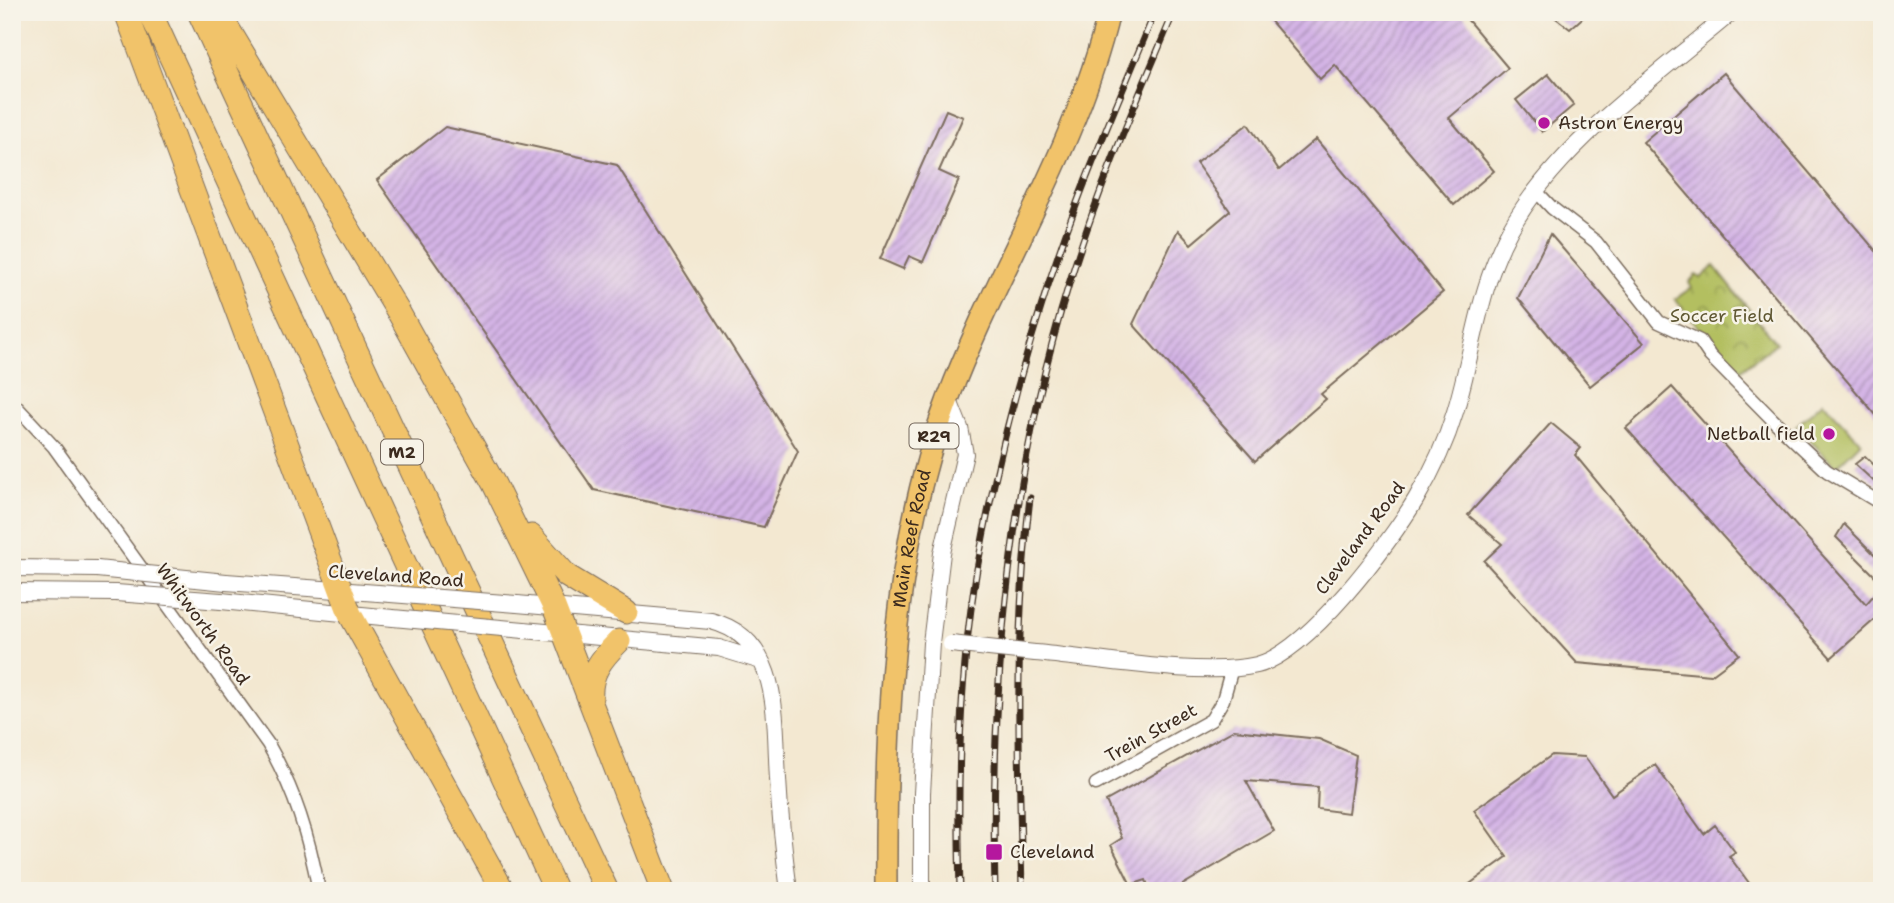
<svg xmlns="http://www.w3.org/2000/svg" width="1894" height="903" font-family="'Shantell Sans',sans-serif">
<defs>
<pattern id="park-crowns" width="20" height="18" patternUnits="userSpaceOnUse" patternTransform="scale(1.75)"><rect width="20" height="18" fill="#b3bf61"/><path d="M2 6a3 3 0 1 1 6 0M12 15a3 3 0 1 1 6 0" fill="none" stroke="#939b4f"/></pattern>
<pattern id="building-hatch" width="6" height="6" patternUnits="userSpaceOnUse" patternTransform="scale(1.75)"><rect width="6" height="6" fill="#d4b4e6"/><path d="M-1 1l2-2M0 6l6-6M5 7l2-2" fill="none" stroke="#ad93ba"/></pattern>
</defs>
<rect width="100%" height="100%" fill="#f7f3e8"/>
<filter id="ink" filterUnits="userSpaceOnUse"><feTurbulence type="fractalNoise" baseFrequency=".0143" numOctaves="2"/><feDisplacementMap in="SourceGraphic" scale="14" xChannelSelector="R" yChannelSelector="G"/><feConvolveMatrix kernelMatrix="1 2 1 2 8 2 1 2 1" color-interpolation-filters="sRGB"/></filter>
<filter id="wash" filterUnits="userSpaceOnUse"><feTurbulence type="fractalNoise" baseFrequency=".00686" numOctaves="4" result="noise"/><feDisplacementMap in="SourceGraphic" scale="28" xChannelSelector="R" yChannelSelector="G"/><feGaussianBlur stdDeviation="1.57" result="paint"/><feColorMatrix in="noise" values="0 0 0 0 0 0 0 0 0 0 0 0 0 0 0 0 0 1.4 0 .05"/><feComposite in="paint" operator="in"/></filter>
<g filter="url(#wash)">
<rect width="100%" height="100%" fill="#f3e8d1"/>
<path fill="#b3bf61" stroke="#777440" stroke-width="2" d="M1823 402 1861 442 1836 467 1796 426Z"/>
<path fill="url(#park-crowns)" stroke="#777440" stroke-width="2" d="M1714 266 1776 343 1737 373 1675 299 1691 288 1689 282 1696 275 1701 278Z"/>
<g id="blocks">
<path fill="url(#building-hatch)" d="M1263 12H1461L1508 68 1449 118 1494 171 1454 205 1335 65 1320 79Z
M1548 12H1589L1570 29Z
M1724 73 1882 258V422L1643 142Z
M1548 74 1574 105 1542 132 1516 100Z
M946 110 963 117 939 171 959 180 923 262 909 256 903 269 880 259Z
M1248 124 1279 170 1316 139 1443 292 1321 394 1326 399 1255 461 1133 324 1178 230 1191 244 1230 211 1196 163Z
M445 127 617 165 798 451 764 527 594 490 377 180Z
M1550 234 1644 343 1590 386 1518 298Z
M1672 387 1866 604 1882 586V613L1831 658 1626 428Z
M1551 423 1581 448 1575 455 1739 654 1711 675 1577 663 1484 561 1502 544 1468 515Z
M1865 456 1882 473V489L1855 464Z
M1844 524 1882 562V583L1836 537Z
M1234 730 1319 739 1356 755 1348 813 1317 809 1318 787 1246 781 1274 831 1172 891H1150L1146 880 1131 885 1111 845 1122 838 1106 801Z
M1552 755 1585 757 1612 795 1655 765 1704 834 1715 825 1735 852 1729 856 1755 891H1460L1507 857 1474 810Z"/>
</g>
</g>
<g filter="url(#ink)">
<use href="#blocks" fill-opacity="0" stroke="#7b6c5d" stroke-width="2"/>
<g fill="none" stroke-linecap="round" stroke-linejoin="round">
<defs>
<path id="minor" d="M1535 190 1552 208 1596 242 1659 322 1700 341 1710 356 1773 420 1827 471 1882 504
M12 402 54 447 268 744C295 791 309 837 319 891
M1096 784 1211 720 1223 700 1232 668"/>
<path id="tertiary" d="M12 568 97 569
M226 582 378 593
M12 592 116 593
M221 601 382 617
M517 604 711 621C783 639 774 722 778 779 780 817 784 854 789 891
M524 630 719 648 761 661
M1035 653C1094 658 1202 678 1257 665 1308 652 1389 544 1416 499 1432 472 1446 442 1455 412 1474 350 1478 288 1510 230 1557 144 1657 76 1732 12
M922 891V793L931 643 942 553 965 454 960 428 948 398"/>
<g id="primary">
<path id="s1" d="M886 891C885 732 891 548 948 399 997 269 1077 148 1109 12"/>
</g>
<path id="motorway" d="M126 12 350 614 503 891
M150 12 556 891
M199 12 607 891
M218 12 399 313 494 484 554 607 663 891
M531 536 567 576 626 612
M591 698C589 673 602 658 619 641"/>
</defs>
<use href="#minor" stroke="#7b6c5d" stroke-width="15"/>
<use href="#tertiary" stroke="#7b6c5d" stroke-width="18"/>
<use href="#primary" stroke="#7b6c5d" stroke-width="24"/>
<use href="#motorway" stroke="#7b6c5d" stroke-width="25"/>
<use href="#minor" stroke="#fff" stroke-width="12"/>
<use href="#tertiary" stroke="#fff" stroke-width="16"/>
<use href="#primary" stroke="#f1c36a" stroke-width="21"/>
<use href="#motorway" stroke="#f1c36a" stroke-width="23"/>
<defs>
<path id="rail" d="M960 891C957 784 959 675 977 569 999 447 1033 319 1077 203 1101 139 1129 76 1155 12
M995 891C990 688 1009 479 1069 284 1097 191 1136 102 1174 12
M1022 891C1019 760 1014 628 1030 498"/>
</defs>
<use href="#rail" stroke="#3b2a1e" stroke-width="7"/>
<use href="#rail" stroke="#f7f3e8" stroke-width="4.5" stroke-dasharray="13" stroke-linecap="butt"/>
<defs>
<path id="tertiary-bridge" d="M97 569 226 582
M116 593 221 601
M378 593 517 604
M382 617 524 630
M951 644 1035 653"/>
</defs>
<use href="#tertiary-bridge" stroke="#7b6c5d" stroke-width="18" stroke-linecap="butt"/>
<use href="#tertiary-bridge" stroke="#fff" stroke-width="16"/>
</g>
</g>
<g fill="#b5179e" stroke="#f7f3e8" stroke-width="2.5">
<circle cx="1544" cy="123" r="7"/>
<circle cx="1829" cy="434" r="7"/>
<rect x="985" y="843" width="18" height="18" rx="3.5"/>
</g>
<g text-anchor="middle" stroke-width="5" stroke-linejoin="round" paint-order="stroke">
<g fill="#f7f3e8" stroke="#73665b" stroke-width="2">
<rect x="909.5" y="423.5" width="49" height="25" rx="5"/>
<rect x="381" y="439.5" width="42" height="25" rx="5"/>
</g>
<g font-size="16" font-weight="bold" fill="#3b2a1e">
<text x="934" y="442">R29</text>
<text x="402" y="458">M2</text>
</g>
<g font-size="18" fill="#3b2a1e" stroke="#f7f3e8" text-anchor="start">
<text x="1558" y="129">Astron Energy</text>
<text x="1815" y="440" text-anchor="end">Netball field</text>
<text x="1010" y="858">Cleveland</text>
</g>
<g font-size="18" fill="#5f5732" stroke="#f7f3e8">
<text x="1722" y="322">Soccer Field</text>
</g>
<g font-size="18" fill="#3b2a1e" stroke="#f7f3e8">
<text transform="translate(1360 538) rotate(-53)" y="6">Cleveland Road</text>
<text dy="6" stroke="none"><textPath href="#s1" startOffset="354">Main Reef Road</textPath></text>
<text transform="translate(396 576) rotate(4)" y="6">Cleveland Road</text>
<text transform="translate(203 624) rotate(54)" y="6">Whitworth Road</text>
<text transform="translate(1151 733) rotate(-29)" y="6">Trein Street</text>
</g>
</g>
<rect width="1894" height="903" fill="none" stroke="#f7f3e8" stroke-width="42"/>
</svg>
